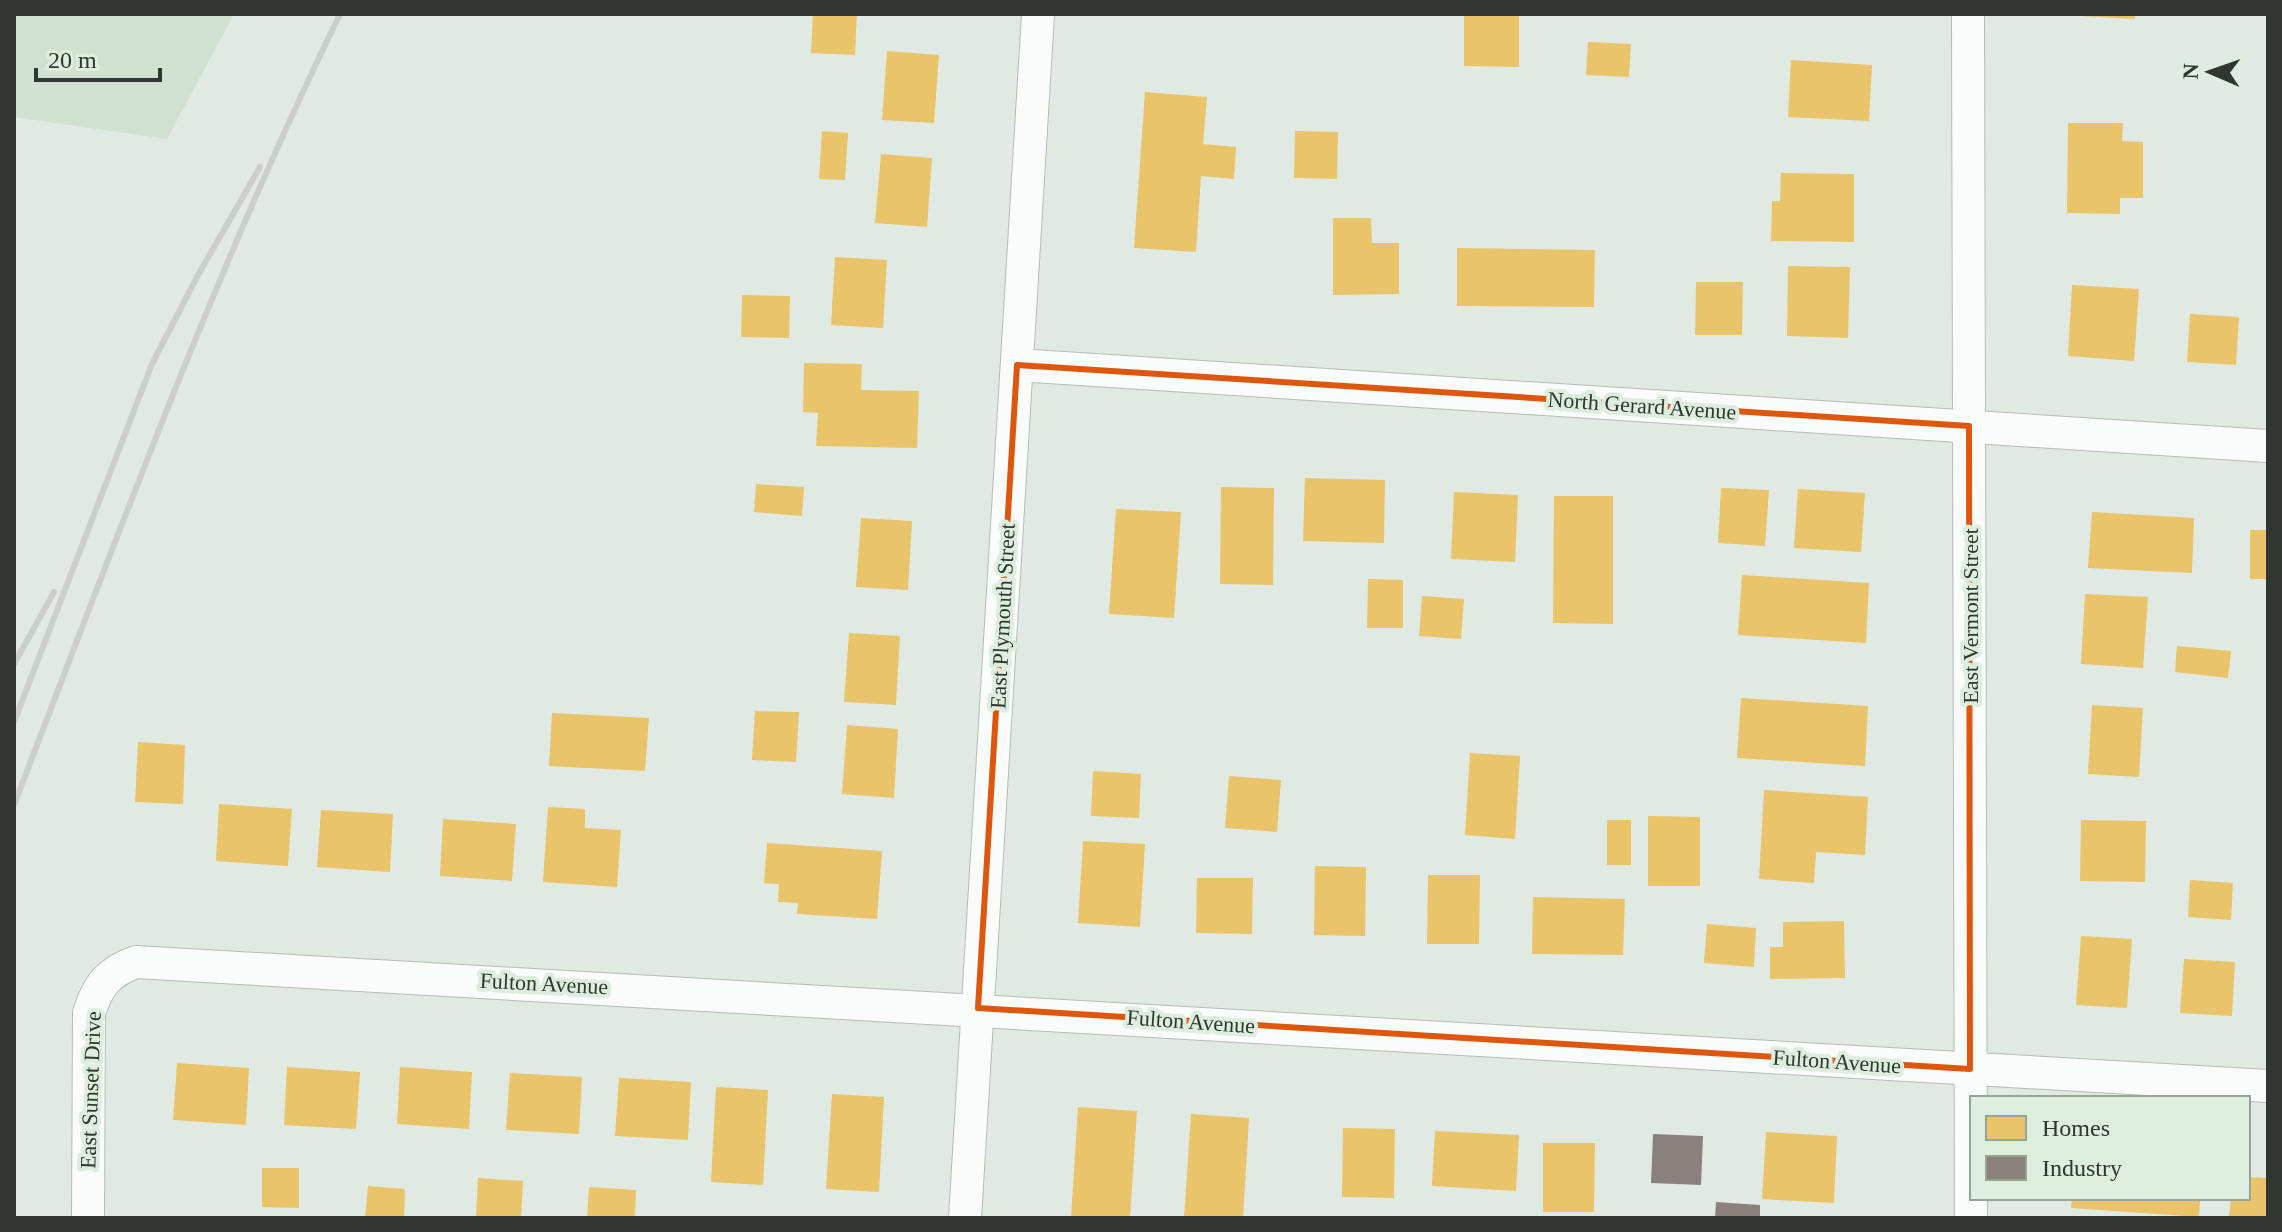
<svg xmlns="http://www.w3.org/2000/svg" width="2282" height="1232" font-family="'Times New Roman',serif">
<rect width="100%" height="100%" fill="#e0eae2"/>
<path fill="#d0e1d2" d="M14 14H234L167 139 14 117Z"/>
<path fill="#e9c46a" d="M813 14H857L855 55 811 53Z
M1464 14H1519V67L1464 66Z
M2079 14H2135V19L2079 16Z
M1588 42 1631 44 1629 77 1586 75Z
M887 51 939 55 934 123 882 120Z
M1791 60 1872 65 1869 121 1788 117Z
M1145 92 1207 97 1203 144 1236 147 1234 179 1201 176 1196 252 1134 248Z
M2068 123H2123L2122 141 2143 142V198H2120V214L2067 213Z
M822 131 848 133 845 180 819 179Z
M1295 131 1338 132 1337 179 1294 178Z
M881 154 932 158 927 227 875 223Z
M1781 173 1854 174V242L1771 241 1772 201H1780Z
M1333 218H1371L1372 243H1399V294L1333 295Z
M1457 248 1595 250 1594 307 1457 306Z
M835 257 887 260 883 328 831 325Z
M1788 266 1850 267 1848 338 1787 336Z
M1696 282H1743L1742 335H1695Z
M2072 285 2139 289 2134 361 2068 356Z
M742 295 790 296 789 338 741 337Z
M2190 314 2239 317 2236 365 2187 362Z
M804 363 862 364 861 390 919 391 917 448 816 446 818 413 803 412Z
M1305 478 1385 480 1384 543 1303 541Z
M756 484 804 487 802 516 754 512Z
M1221 487 1274 488 1273 585 1220 584Z
M1721 488 1769 490 1765 546 1718 543Z
M1798 489 1865 493 1861 552 1794 548Z
M1454 492 1518 495 1515 562 1451 559Z
M1554 496H1613V624L1553 623Z
M1116 509 1181 512 1174 618 1109 614Z
M2092 512 2194 518 2192 573 2088 568Z
M861 518 912 521 908 590 856 587Z
M2250 530H2268V579H2250Z
M1742 575 1869 583 1866 643 1738 635Z
M1368 579 1403 580V628H1367Z
M2085 594 2148 597 2143 668 2081 664Z
M1422 596 1464 599 1461 639 1419 636Z
M849 633 900 636 896 705 844 702Z
M2177 646 2231 651 2228 678 2175 672Z
M1741 698 1868 706 1865 766 1737 758Z
M2092 705 2143 708 2139 777 2088 774Z
M755 711 799 712 796 762 752 760Z
M552 713 649 718 645 771 549 766Z
M847 725 898 729 894 798 842 794Z
M138 742 185 745 183 804 135 802Z
M1470 753 1520 756 1515 839 1465 835Z
M1093 771 1141 774 1139 818 1091 816Z
M1229 776 1281 780 1277 832 1225 828Z
M1764 790 1868 797 1865 855 1816 852 1814 883 1759 879Z
M219 804 292 809 288 866 216 861Z
M548 807 585 809V828L621 830 617 887 543 882Z
M321 810 393 814 390 872 317 867Z
M1648 816 1700 817V886H1648Z
M443 819 516 824 512 881 440 876Z
M1607 820H1631V865H1607Z
M2081 820 2146 821 2145 882 2080 881Z
M1083 841 1145 844 1140 927 1078 923Z
M767 843 882 851 877 919 797 914 798 903 778 902 779 884 764 883Z
M1315 866 1366 867 1365 936 1314 935Z
M1428 875H1480L1479 944H1427Z
M1197 878H1253L1252 934 1196 933Z
M2190 880 2233 883 2231 920 2188 917Z
M1533 897 1625 899 1623 955 1532 954Z
M1844 921 1845 978 1770 979V947H1783V922Z
M1707 924 1756 928 1754 967 1704 963Z
M2081 936 2132 939 2127 1008 2076 1005Z
M2184 959 2235 962 2232 1016 2180 1013Z
M177 1063 249 1068 246 1125 173 1120Z
M287 1067 360 1072 356 1129 284 1125Z
M400 1067 472 1072 469 1129 397 1124Z
M510 1073 582 1077 579 1134 506 1130Z
M619 1078 691 1082 688 1140 615 1136Z
M716 1087 768 1090 763 1185 711 1182Z
M832 1094 884 1097 879 1192 826 1189Z
M1078 1107 1137 1111 1130 1218H1071Z
M1191 1114 1249 1118 1243 1218H1184Z
M1343 1128 1395 1129 1394 1198 1342 1197Z
M1435 1131 1519 1135 1516 1191 1432 1186Z
M1766 1132 1837 1136 1834 1203 1762 1199Z
M1543 1143H1595L1594 1212H1543Z
M262 1168H299V1208L262 1207Z
M2248 1177 2268 1178V1218L2229 1216 2231 1198H2248Z
M478 1178 523 1181 521 1218H476Z
M368 1186 405 1189 404 1218H365Z
M589 1187 636 1190 635 1218H587Z
M2072 1198H2200L2199 1217 2071 1208Z"/>
<path fill="#8a817c" d="M1653 1134 1703 1136 1701 1185 1651 1183Z
M1716 1202 1760 1205V1218H1715Z"/>
<g fill="none" stroke-linecap="round" stroke-linejoin="round">
<defs>
<path id="minor" d="M1968 14 1971 1218
M1017 365 2268 446
M88 1218 89 1013C98 985 108 972 136 962L2268 1086
M965 1218 1038 14"/>
</defs>
<use href="#minor" stroke="#b5bcb6" stroke-width="34"/>
<use href="#minor" stroke="#fafcfb" stroke-width="32"/>
<path stroke="#cbcecb" stroke-width="6" d="M14 664 54 592
M14 722 152 364 198 275 260 167
M14 805C116 540 215 270 340 14"/>
</g>
<path fill="none" stroke="#df570e" stroke-width="6" stroke-linejoin="round" d="M1017 365 1969 426 1970 1069 978 1008Z"/>
<g text-anchor="middle" stroke-width="8" stroke-linejoin="round" paint-order="stroke">
<g font-size="22" fill="#303630" stroke="#ddedde">
<text transform="translate(1642 405) rotate(4)" y="8">North Gerard Avenue</text>
<text transform="translate(1002 616) rotate(-87)" y="8">East Plymouth Street</text>
<text transform="translate(1970 616) rotate(-90)" y="8">East Vermont Street</text>
<text transform="translate(544 983) rotate(3)" y="8">Fulton Avenue</text>
<text transform="translate(1191 1021) rotate(4)" y="8">Fulton Avenue</text>
<text transform="translate(1837 1061) rotate(4)" y="8">Fulton Avenue</text>
<text transform="translate(90 1090) rotate(-88)" y="8">East Sunset Drive</text>
</g>
</g>
<rect width="2282" height="1232" fill="none" stroke="#303630" stroke-width="32"/>
<rect x="1970" y="1096" width="280" height="104" fill="#ddedde" stroke="#98a498" stroke-width="2"/>
<rect x="1986" y="1116" width="40" height="24" fill="#e9c46a" stroke="#98a498" stroke-width="2"/>
<text x="2042" y="1136" font-size="24" fill="#303630">Homes</text>
<rect x="1986" y="1156" width="40" height="24" fill="#8a817c" stroke="#98a498" stroke-width="2"/>
<text x="2042" y="1176" font-size="24" fill="#303630">Industry</text>
<g transform="translate(2210 72) rotate(272)" stroke="#ddedde" stroke-width="6" paint-order="stroke">
<path d="M0-6L14 30L0 20L-14 30Z" fill="#303630"/>
<text y="-12" font-size="22" font-weight="bold" text-anchor="middle" fill="#303630">N</text>
</g>
<path d="M36 68v12h124v-12" fill="none" stroke="#303630" stroke-width="4"/>
<text x="48" y="68" font-size="24" fill="#303630" stroke="#ddedde" stroke-width="6" paint-order="stroke">20 m</text>
</svg>
